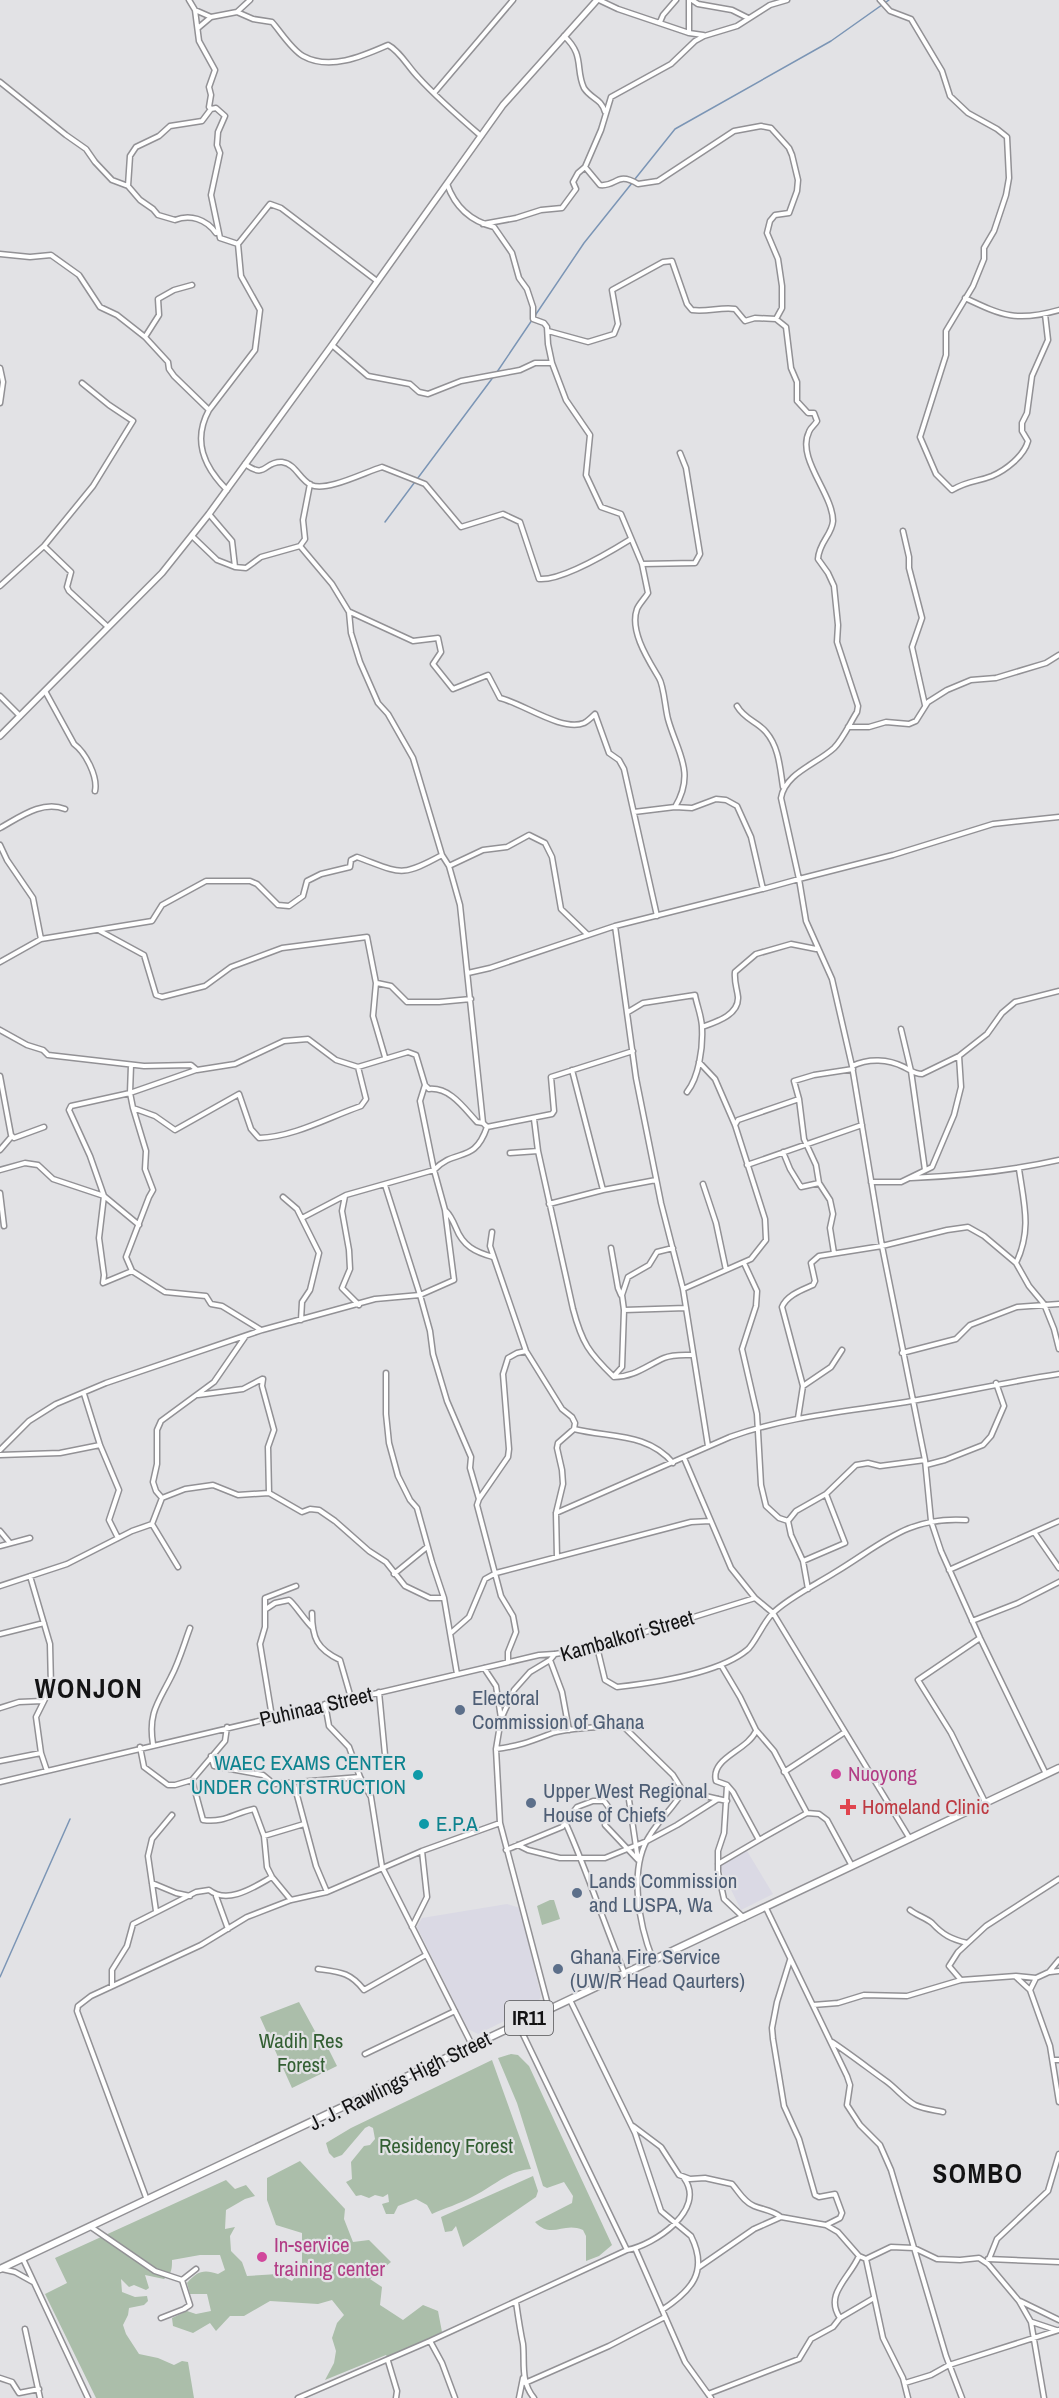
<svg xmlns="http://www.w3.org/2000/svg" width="1059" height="2398" font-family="'Archivo Narrow',sans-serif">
<rect width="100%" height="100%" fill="#e2e2e5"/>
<path fill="#dad9e4" d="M747 1851 773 1894 741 1910 719 1865Z
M507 1904 520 1908 541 1996 537 2005 478 2034 468 2029 417 1927 422 1918Z"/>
<path fill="#abbeaa" d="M550 1900H554L560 1919 542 1925 537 1906Z
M299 2002 322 2044 327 2046 337 2066 292 2088 260 2017Z
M511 2054 518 2055 529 2066 612 2245 599 2256 586 2261V2236L583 2230C563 2221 552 2240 535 2222L572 2203 573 2196 564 2182 547 2188 543 2186 517 2103 498 2058Z
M492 2060 531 2169C507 2171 493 2187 472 2197 459 2204 445 2208 432 2214L427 2205 416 2199 398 2206 394 2214H386L382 2204 389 2202 388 2194 383 2197 375 2195 369 2198 361 2195 356 2196 346 2182 352 2179 351 2162 364 2146 370 2145 375 2139 373 2128 369 2126 365 2128 342 2155 334 2158 329 2153 326 2143 351 2128Z
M300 2161 345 2209 344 2219 353 2242 369 2240 391 2262 370 2279 382 2287 380 2305 403 2320 423 2305 438 2311 442 2332 388 2358 386 2355 325 2380 334 2363 336 2351 332 2338 337 2323 344 2315 332 2300 318 2304 270 2301 244 2316H230L216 2331 210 2323 193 2333 173 2326 172 2318 187 2311 196 2314 211 2311 207 2294H190L187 2283C197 2271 204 2269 218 2274L225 2270 220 2255H200L172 2260C172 2268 172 2274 164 2279L145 2275 149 2288 146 2290 134 2285 129 2287 121 2279 122 2292 135 2297 147 2296 148 2301 144 2305 129 2308 128 2315 123 2325 126 2334 139 2354 158 2358 174 2365 182 2361 188 2362 194 2398H96L45 2294 67 2283 55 2258 226 2180 235 2189 246 2185 255 2196 245 2199 226 2210 225 2229 235 2227 230 2236 231 2251 242 2262 247 2276 278 2274 292 2281 302 2267V2233L276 2225 267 2200V2178Z
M533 2176 538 2191 536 2197 463 2247 456 2226 452 2231 445 2232 441 2217Z"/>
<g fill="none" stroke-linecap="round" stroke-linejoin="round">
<path stroke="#7b95b5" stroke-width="1.5" d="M635 179 675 129 831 41 889 0
M497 372 584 243 632 183
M385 522 494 376
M0 1977 70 1819"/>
<defs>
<path id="street" d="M189 0 195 10 199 41 215 70 209 87 211 95 209 107 211 109 216 108 225 116 218 132 217 145 220 153 211 195 220 238 238 244 241 276 260 310 255 350 209 410
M599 0 618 9 689 33 703 35
M692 0 698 4 732 10 748 18
M880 0 890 11 911 19 942 71 950 96 968 113 997 129 1007 137 1009 178 1006 195 994 231 984 248V259L973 286 946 331V355L920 437 936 474 952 490C969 480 977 482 992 476 1006 470 1024 456 1028 441L1022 431V423L1027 413 1032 376 1048 340 1045 314
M195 10 211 17
M237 12 250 0
M660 22 663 15 676 0
M198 28 211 17 237 12 253 19 272 22C281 32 291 49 303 56 330 71 363 56 388 45 400 51 408 67 418 77 437 98 459 117 481 136
M689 33V0
M564 36C585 55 575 69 584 88 591 99 601 98 605 112
M0 82 66 135 86 149 95 162 112 180 128 186 140 200 153 209 158 215 175 220C190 214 206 219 216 233
M434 93 513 0
M585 167 600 185C617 187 616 171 638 184L658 181 734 131 761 126 771 128 789 148 792 155 798 180 797 191 789 213 775 215 770 221 767 233 778 259 782 286V308L776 319 786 327 791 368 797 382V401L808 413H814L817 421C815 425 810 428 809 432 796 458 833 494 833 521 832 535 819 542 818 559L828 573 834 586 838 625 837 642 858 706 857 712C850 723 843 739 834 748 817 764 785 773 781 798L799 879 893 855 993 824 1059 817
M447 184C455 207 470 221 494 227L512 253 519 278 527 289 533 307V319L544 323 547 327 548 344 552 363 566 400 590 435 586 475 601 507 621 514 642 564 648 593C645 598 639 604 637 609 629 631 649 661 659 678 664 686 665 708 668 719 677 752 696 772 675 807
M128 186 130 156 136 147 159 136 170 126 202 121 211 109
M483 224 516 218 541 210 562 208 576 189 573 182 578 173 585 167 601 130 611 97 671 64 695 41 704 36 737 26 770 5 787 0
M238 244 270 204 281 208 377 281
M0 254 30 257 51 255 79 275 100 307 117 315 145 337 168 362 169 369 174 376 209 410C192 441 204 467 227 490
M965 298C1003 316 1017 322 1059 310
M548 331 588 342 614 334 618 324 612 290 663 262 672 261 687 304 692 310C707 312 721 307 735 309L745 321 755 318 776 319
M145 337 159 315 158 299 174 290 192 285
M332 345 368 376 410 384 419 392 428 394 461 381 520 370 535 363H552
M0 368 3 382 0 403
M245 464C267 480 263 461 282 462 296 464 299 479 311 485 327 492 365 472 382 467L425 484 461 527 503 514 520 522 539 579C562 581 610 552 631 539
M209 514 232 541 235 567 246 568 261 557 300 546 332 584 349 612 351 633 360 662 378 703 388 714 413 758 442 855 449 866 460 905 483 1123 487 1127 552 1114 554 1111 551 1077 633 1051
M903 531 909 557V568L922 618 912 647 925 705
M192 536 217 560 235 567
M44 546 71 572 67 587 69 591 108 627
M300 546 305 539 303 520 310 484
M642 564 695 563 700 554 686 468 680 453
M0 586 44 546 93 486 133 421 109 405 82 383
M350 612 413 641 438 638 441 652 433 664 453 689 488 675 500 698C522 703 562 732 584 723 588 721 592 717 595 714L609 753 619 760 624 769 657 916
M45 691 74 744C86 753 98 777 95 791
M0 696 20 716
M737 706C745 720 757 721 766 732 779 747 780 768 783 787
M848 727H869L886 722 909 724 916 721 928 702 947 690 971 680 996 678 1046 663 1059 655
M634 812 675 807 692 808 716 799 726 800 737 806 751 837 763 889 799 879 806 921 832 979 852 1066 882 1246 925 1460 931 1521 941 1551 980 1638 1046 1774
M0 828C20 817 42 800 65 809
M0 845 7 860 33 898 41 939
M449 866 483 850 507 847 529 835 545 843 552 857 561 909 588 935
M100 931 144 955 156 995 162 997 205 986 231 967 282 948 367 937 376 983 373 1016 385 1057
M0 962 41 939 152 921 162 905 206 881H250L257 884 278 905 289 906 303 896 307 881 321 874 350 867 351 860 357 857C401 873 400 878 442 855
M468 973 490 968 615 926
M377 983 391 986 407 1002H439L471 999
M628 1012 643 1003 695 995C697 1006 702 1017 702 1028 703 1047 699 1077 687 1092
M702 1027C716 1022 739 1015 738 997 737 988 734 982 735 972L756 954 791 944 816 949
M901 1029 911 1071 925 1170
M0 1030 27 1045 43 1050 48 1055 144 1066 191 1065 197 1070 235 1064 284 1041 308 1039 336 1060 358 1067 408 1052 416 1055 425 1085 429 1089C450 1087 464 1108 477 1122L483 1123
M131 1065 130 1093 133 1108 155 1116 175 1130 239 1094 251 1129 259 1138C294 1137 329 1117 361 1106L366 1099 358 1067
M852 1066C869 1058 888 1059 904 1067 910 1070 915 1074 922 1074L959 1056 987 1034 1002 1013 1015 1002 1059 991
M572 1070 603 1190
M0 1076 11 1135 14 1138 44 1127
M133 1108 146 1151 145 1169 153 1190 149 1197 126 1257 132 1271 165 1292 206 1296 211 1304 222 1306 261 1330
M534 1119 538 1151
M735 1125 738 1120 799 1099
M0 1150 12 1136
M783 1152 790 1169 801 1187 819 1183 816 1165 804 1139 799 1099 794 1081 814 1075 853 1069
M510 1153 538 1151 573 1309C582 1343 589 1353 614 1377 634 1377 646 1366 664 1358 673 1354 684 1355 693 1355
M747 1165 862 1125
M0 1170 25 1163 38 1165 53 1179 104 1196 139 1225
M911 1178C962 1176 1010 1171 1059 1160
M871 1182H901L932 1167 954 1115 961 1087 959 1056
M819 1183 830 1200 833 1214 830 1228 834 1253
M703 1184 716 1223 726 1270
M385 1185 420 1295 430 1331 433 1354 447 1401 471 1457 470 1468 479 1499 477 1505 501 1596 513 1616 516 1632 508 1652V1662
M0 1193 4 1226
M345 1196 342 1211 349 1250 350 1269 342 1288 359 1305
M283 1197 297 1209 319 1253 310 1290 302 1302 301 1320
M549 1204 603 1190 656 1180
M446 1211C451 1216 453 1221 456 1228 463 1246 475 1252 493 1257
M302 1218 346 1195 434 1170C456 1147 474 1165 487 1127
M492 1232 490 1246 526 1351 562 1409 572 1417 575 1423 574 1429
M611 1248 618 1288 621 1295
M744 1263 757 1291 756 1306 742 1349 757 1414 761 1485 766 1506 779 1518 788 1521
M1016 1263C1032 1230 1024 1204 1019 1169
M132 1271 103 1283 104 1275 99 1238 104 1196 90 1156 69 1110 71 1106 130 1093 196 1070
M683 1289 751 1259 766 1240 765 1219 735 1125 715 1079 699 1062
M624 1310 686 1308
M902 1353 956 1339 970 1325 1017 1307 1059 1304
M386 1373V1414L389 1443 398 1476 410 1500 417 1508 432 1562 444 1598 457 1674
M614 1376 622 1367 624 1310 622 1295 628 1277 649 1265 657 1252 673 1248
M263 1379 262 1386 274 1430 268 1447 269 1493
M803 1386 831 1367 842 1350
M84 1394 100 1445 119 1490 109 1520 118 1538
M198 1395 243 1389 262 1379
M798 1418 803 1386 782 1307C787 1295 802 1290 813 1285L815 1281 811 1263 819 1256 882 1246 947 1230 968 1227 984 1236 1016 1263 1029 1286 1044 1304 1054 1329 1059 1349
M574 1429C609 1438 647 1432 673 1463
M708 1446 683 1289 661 1203 636 1078 615 926 762 889
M0 1450 29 1421 56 1404 106 1383 262 1330 375 1299 420 1295 454 1280 445 1210 434 1170 420 1101 425 1085
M0 1455 60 1453 100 1445
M684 1458 731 1568 755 1598 773 1613 910 1839
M926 1465 945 1460 983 1445 991 1436 1004 1406 996 1383
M162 1498 156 1491 153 1482 157 1464V1430L161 1421 214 1382 245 1337
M479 1499 508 1457 509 1449 503 1374 508 1358 517 1353 526 1351
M556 1513 730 1437C785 1417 843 1412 900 1403 954 1394 1006 1382 1059 1374
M0 1531 10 1543
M1034 1532 1059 1568
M0 1546 30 1538
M557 1557 556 1513 563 1484 562 1470 557 1448 558 1443 574 1429
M803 1561 845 1543 826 1494
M178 1567 152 1524 162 1498 185 1489 213 1485 238 1495 269 1493 302 1512 310 1509 319 1510 335 1521 369 1551 386 1562 405 1586 430 1598H444
M949 1570 1059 1521
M394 1574 427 1547
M30 1576 50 1644 51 1687 36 1717 41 1753
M0 1586 67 1564 132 1531 152 1524
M808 1589 803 1561 791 1535 788 1521 796 1511 826 1494 856 1465 868 1463 880 1466 925 1460
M266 1609 275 1603 289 1600C294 1603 305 1621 313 1628
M312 1613C312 1638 317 1649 340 1660L351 1698
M972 1621 1018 1603 1059 1582
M452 1632 469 1617 485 1579 496 1573 691 1522 710 1521
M0 1634 44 1623
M980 1638 918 1680 951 1733 985 1802
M597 1647 605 1680 617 1687C653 1683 718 1674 747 1650 754 1645 764 1621 773 1613 788 1598 815 1585 834 1573 881 1545 907 1516 966 1520
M550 1660 562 1692 569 1730
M721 1665 740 1697 756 1730 774 1751 807 1813 819 1814 827 1820 852 1866
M484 1668 496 1686 501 1718
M379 1692 385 1755
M325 1704 329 1726 349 1747 360 1777 371 1797 382 1867 472 2045
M0 1708 19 1702 43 1701
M272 1717 260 1644 265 1627V1598L296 1586
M756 1731C747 1751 710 1758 716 1781L727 1785 733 1792 759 1840 807 1813
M153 1744C148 1713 158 1703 171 1677 179 1662 184 1644 190 1628
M140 1747 144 1767 168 1785H175L192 1780 225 1741 227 1727
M496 1749C519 1746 529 1742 550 1734 562 1729 611 1725 624 1727L673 1775 683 1791 727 1801
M211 1756 214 1766 263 1775 274 1784 360 1777
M0 1761 41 1753 47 1771
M784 1772 845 1732
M192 1780 203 1820C225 1823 234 1813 254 1809L264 1836 267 1867 272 1877 291 1900
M0 1782 539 1655 554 1654
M294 1784 316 1866 327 1892
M727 1786 724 1833 718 1851V1872L724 1899 744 1918
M566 1824C588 1873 604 1924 625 1974
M264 1836 304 1824
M518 1845 528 1850 560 1858H605L647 1841 677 1825 718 1799
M506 1850 562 1827 577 1807 593 1801H604L610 1809 605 1825 638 1860 629 1800
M718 1864 759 1840
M152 1883 176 1893 190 1896
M216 1896 228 1929
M766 1908 847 2076 850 2085 847 2105 860 2125 880 2145 891 2170 946 2356 962 2398
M910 1910C916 1915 926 1918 932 1923 943 1935 951 1939 967 1943
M156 1911 148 1856 152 1839 172 1815
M412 1927 427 1897 422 1851
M653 1960C639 1925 628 1868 650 1835 660 1819 674 1807 683 1791
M790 1960 777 2002 772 2028 773 2039 784 2106 799 2139 815 2195 819 2197 835 2194 842 2213 840 2218 826 2225
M318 1969C340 1972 350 1972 364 1990L426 1955
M1050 1972 1059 1971
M1016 1977 1030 1990
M1036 1978 1030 1990 1050 2046 1059 2102
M961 1980 949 1966 958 1952 986 1926 1059 1879
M112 1986V1970L127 1946 133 1924 196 1892 209 1890C228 1905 254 1887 272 1877
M570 2000 635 2133 661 2211 691 2236C709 2272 691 2291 662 2310
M813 2005 838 2003 864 1995 907 1996 961 1980 1016 1976 1036 1978 1049 1972 1059 1960
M549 2009 500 1823 496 1749 501 1719 514 1690 530 1672 550 1660 555 1654 597 1647 755 1598
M832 2042C850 2054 868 2068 886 2081 896 2088 904 2099 915 2105 924 2109 934 2110 943 2112
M365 2054 455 2011
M1053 2060H1059
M633 2126 661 2147 679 2175 690 2179 705 2178 732 2184C739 2192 744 2202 754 2206 764 2210 772 2210 781 2217
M147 2200 77 2011 78 2006 91 1996 201 1945 247 1917 291 1900 327 1892 422 1851 500 1823
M91 2227 155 2271 182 2280 190 2305 184 2309 161 2318
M635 2248 685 2362 711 2398
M627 2250C654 2245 707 2210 684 2178
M23 2259 88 2398
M866 2259 883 2338 903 2378 908 2398
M988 2259 1059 2262
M989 2259 997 2239 1048 2191 1059 2154
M699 2267 754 2229 781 2217 826 2225 838 2232 859 2256 866 2259 891 2247 914 2248 937 2259 960 2260 979 2258 988 2264 1019 2301 1031 2322 1044 2398
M2 2269 15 2272 33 2282
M182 2280 196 2269
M1020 2301 1059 2320
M516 2302C518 2316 520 2330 523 2344 525 2363 520 2381 534 2398
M840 2318C824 2294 849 2279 859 2256
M1032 2322 1056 2330
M25 2329 40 2398
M388 2361 397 2391 396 2398
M0 2378 12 2382 19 2393 39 2389
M525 2383 609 2346 665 2317
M905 2383 931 2375 949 2365 1059 2330
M708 2394 799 2359 811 2339 833 2327 840 2318 874 2298
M298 2398 430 2341
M455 2398 442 2363 430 2341 627 2250 518 2024
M519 2398 523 2378"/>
<path id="secondary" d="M0 736 162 573 209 514 332 345 503 105 597 0"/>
<path id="primary" d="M0 2269 1059 1768"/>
</defs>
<use href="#street" stroke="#929195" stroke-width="7"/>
<use href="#secondary" stroke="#929195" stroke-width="8"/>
<use href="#primary" stroke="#929195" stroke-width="9"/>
<use href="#street" stroke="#fff" stroke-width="4"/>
<use href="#secondary" stroke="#fff" stroke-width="5"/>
<use href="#primary" stroke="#fff" stroke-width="6"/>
</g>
<g fill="#5c6f8a" stroke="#e2e2e5" stroke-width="2">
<circle cx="460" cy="1710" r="6"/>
<circle cx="531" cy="1803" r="6"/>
<circle cx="577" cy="1893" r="6"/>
<circle cx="558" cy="1969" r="6"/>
</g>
<g fill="#d1479c" stroke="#e2e2e5" stroke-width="2">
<circle cx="836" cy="1774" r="6"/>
<circle cx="262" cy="2257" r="6"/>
</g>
<g fill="#0f9aa8" stroke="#e2e2e5" stroke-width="2">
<circle cx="418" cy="1775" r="6"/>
<circle cx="424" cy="1824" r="6"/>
</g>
<path fill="#e0444e" stroke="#e2e2e5" stroke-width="2" d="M845 1798h6v6h6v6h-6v6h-6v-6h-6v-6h6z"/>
<g text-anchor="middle" stroke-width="4.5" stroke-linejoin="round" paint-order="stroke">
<rect fill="#e2e2e5" stroke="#515153" stroke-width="1.5" x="505" y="2001" width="48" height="34" rx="4.5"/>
<g font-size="20" font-weight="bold" fill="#131314">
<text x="529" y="2025">IR11</text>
</g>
<g font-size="21" fill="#131314" stroke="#e2e2e5">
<text transform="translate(627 1636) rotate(-16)" y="7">Kambalkori Street</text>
<text transform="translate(316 1707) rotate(-13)" y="7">Puhinaa Street</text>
<text transform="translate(400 2081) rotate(-26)" y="7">J. J. Rawlings High Street</text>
</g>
<g font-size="21" fill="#4e5e75" stroke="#e2e2e5" text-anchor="start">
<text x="472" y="1705">Electoral<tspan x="472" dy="24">Commission of Ghana</tspan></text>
<text x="543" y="1798">Upper West Regional<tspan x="543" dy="24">House of Chiefs</tspan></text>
<text x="589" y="1888">Lands Commission<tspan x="589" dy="24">and LUSPA, Wa</tspan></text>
<text x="570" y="1964">Ghana Fire Service<tspan x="570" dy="24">(UW/R Head Qaurters)</tspan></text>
</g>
<g font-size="21" fill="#0d838f" stroke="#e2e2e5" text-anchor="end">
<text x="406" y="1770">WAEC EXAMS CENTER<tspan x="406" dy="24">UNDER CONTSTRUCTION</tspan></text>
<text x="436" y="1831" text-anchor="start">E.P.A</text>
</g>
<g font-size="21" fill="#b23c85" stroke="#e2e2e5" text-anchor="start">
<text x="848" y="1781">Nuoyong</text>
<text x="274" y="2252">In-service<tspan x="274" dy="24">training center</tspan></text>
</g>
<g font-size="21" fill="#be3a42" stroke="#e2e2e5" text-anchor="start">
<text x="862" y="1814">Homeland Clinic</text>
</g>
<g font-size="21" fill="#335f33" stroke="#e2e2e5">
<text x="301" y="2048">Wadih Res<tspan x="301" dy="24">Forest</tspan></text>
<text x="446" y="2153">Residency Forest</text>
</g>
<g font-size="27" font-weight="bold" letter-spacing="1.5" fill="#131314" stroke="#e2e2e5">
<text x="89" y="1698">WONJON</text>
<text x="978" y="2183">SOMBO</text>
</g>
</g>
</svg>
